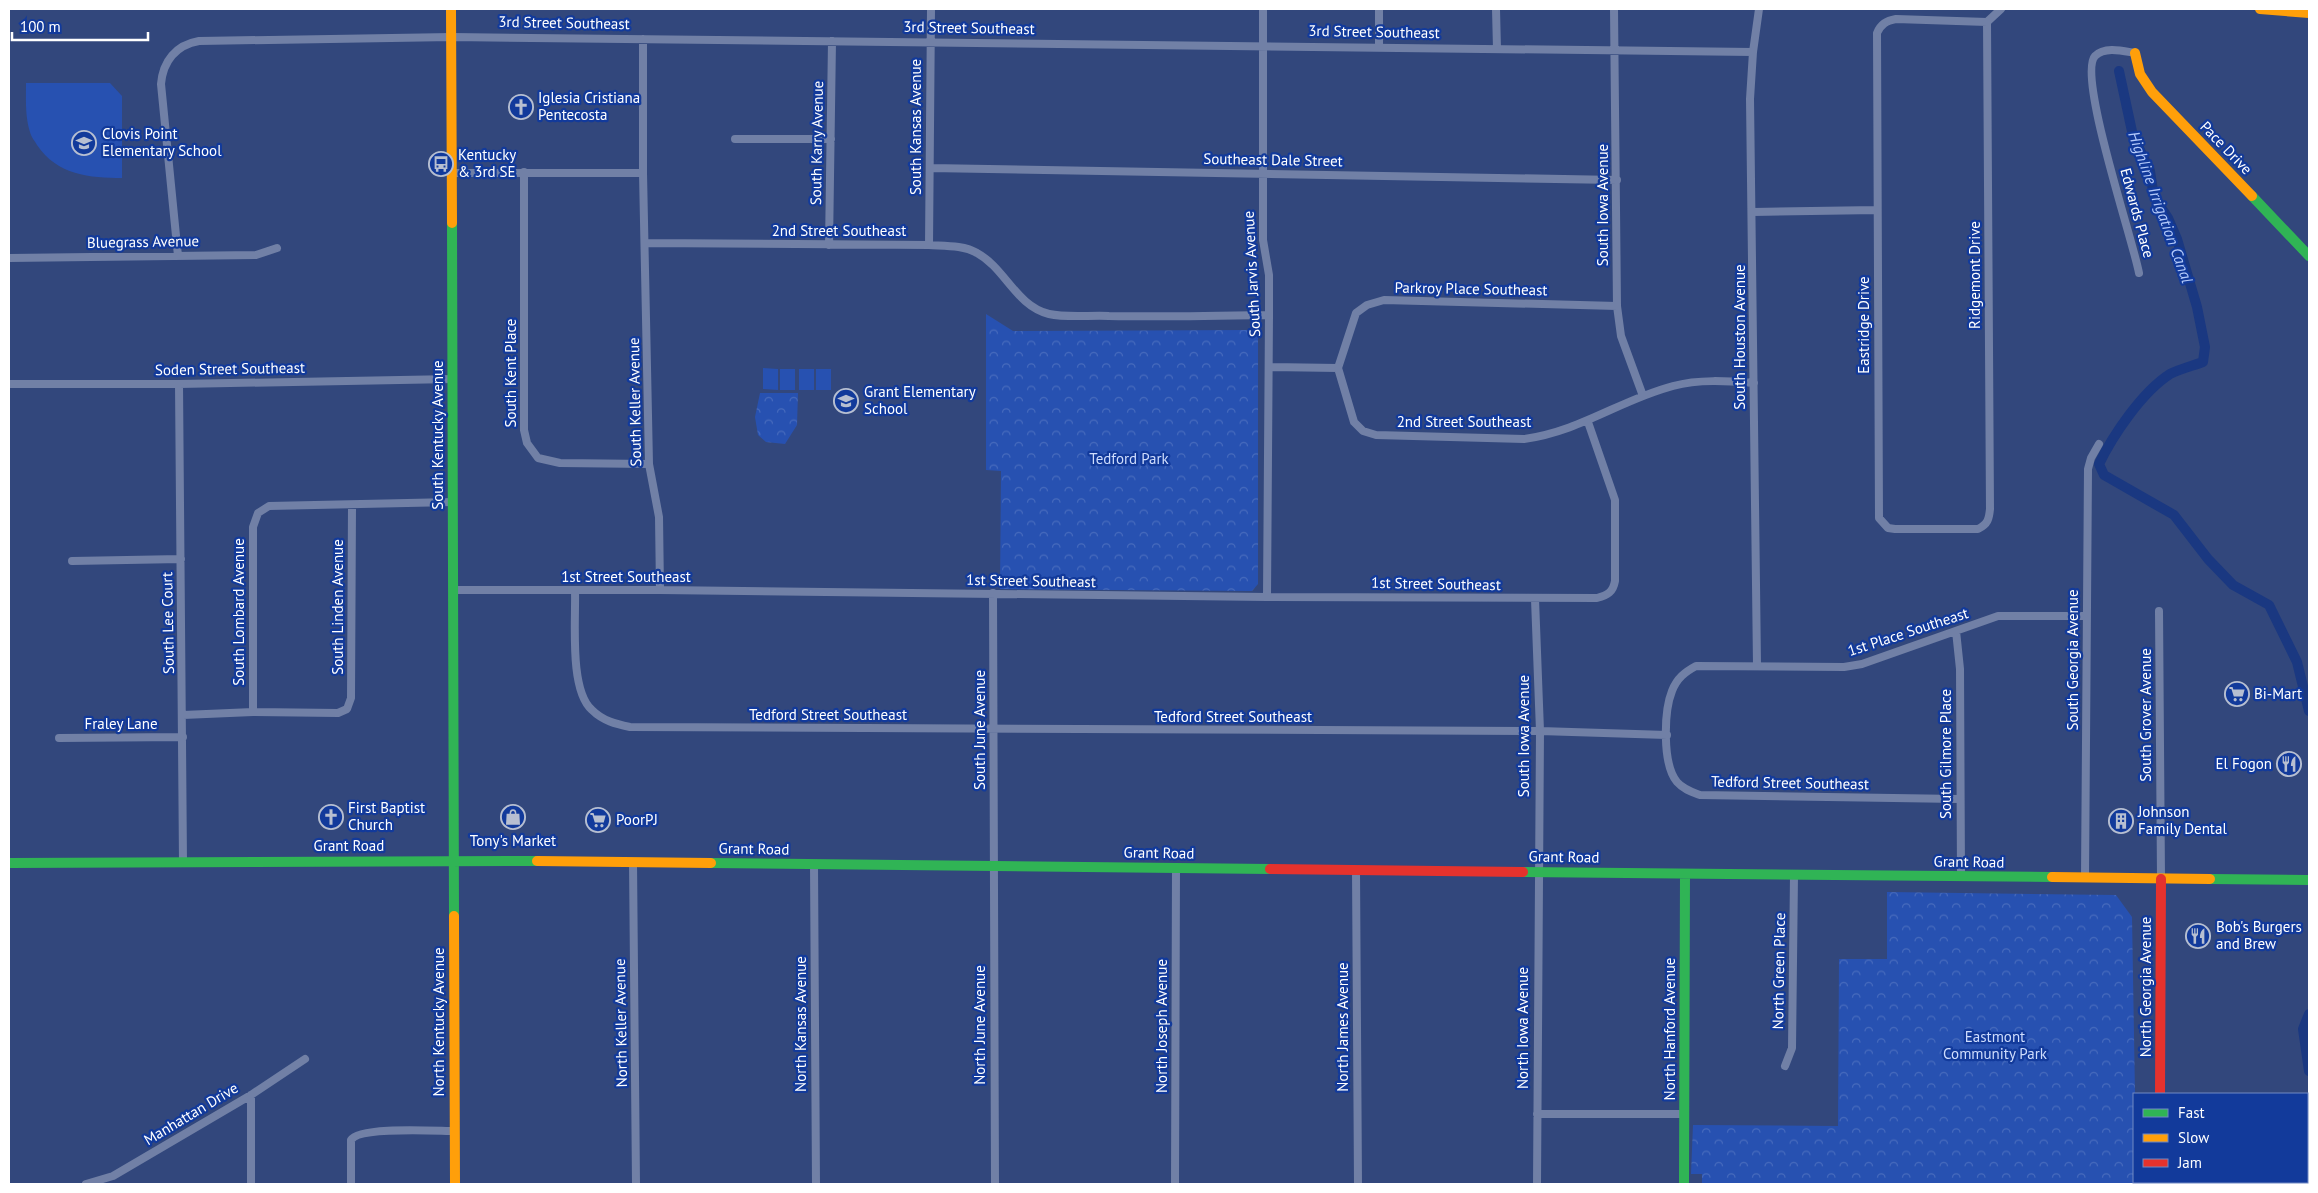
<svg xmlns="http://www.w3.org/2000/svg" width="2318" height="1193" font-family="'PT Sans',sans-serif">
<defs>
<pattern id="forest-crowns" width="20" height="18" patternUnits="userSpaceOnUse" patternTransform="scale(1.25)"><rect width="20" height="18" fill="#2751b1"/><path d="M2 6a3 3 0 1 1 6 0M12 15a3 3 0 1 1 6 0" fill="none" stroke="#476bbd"/></pattern>
</defs>
<rect width="100%" height="100%" fill="#32477c"/>
<path fill="#2751b1" d="M26 83H110L122 96V178C90 178 57 175 37 145 35 141 31 137 30 132 25 116 26 99 26 83Z
M763 368 778 369V390L763 389Z
M780 369H795V390H780Z
M799 369H814V390H799Z
M816 369H831V390H816Z"/>
<path fill="url(#forest-crowns)" d="M986 314 1013 331 1250 330 1258 334V584L1252 591 1000 589 1001 471 986 470Z
M760 393H798L797 425 785 444 766 442 758 435 755 417Z
M1887 892 2116 895 2132 917 2135 1094 2134 1182H2137V1184H1702V1174H1691L1693 1125 1838 1126 1839 959H1887Z"/>
<g fill="none" stroke-linecap="round" stroke-linejoin="round">
<path stroke="#1a3881" stroke-width="10" d="M2119 71 2133 136 2150 171 2153 191 2158 203 2168 218 2177 239 2197 307 2205 347 2203 362C2192 366 2180 369 2170 374 2142 392 2113 435 2099 464L2104 475 2174 515 2208 559 2233 585 2269 605 2297 662 2309 711
M2309 1014 2303 1029 2309 1071
M2307 1152 2309 1151
M2304 1182 2305 1184"/>
<path stroke="#7180a6" stroke-width="8" d="M1263 9V240L1269 275V315L1267 597
M1379 9V48
M1496 9 1497 49
M1614 9 1617 306 1621 336 1643 396
M1896 19 1987 22 1990 509C1989 519 1988 524 1978 529H1895L1888 528 1879 518 1877 33C1881 24 1886 21 1896 19Z
M1987 22 2001 9
M643 39V173L649 464 659 517 660 590
M2135 53C2123 51 2105 46 2095 56 2077 75 2133 240 2139 273
M735 139H831
M930 168 1617 180
M524 172V430L527 443 538 458 560 463 649 464
M452 173H643
M1753 212 1877 210
M645 243 929 245C944 246 964 245 977 253 1005 268 1016 306 1049 314 1067 318 1090 315 1109 316 1163 317 1216 316 1269 315
M829 245 832 41
M929 245 931 9
M178 256 161 84C163 61 176 45 199 41L452 37 1753 52
M9 258 256 255 277 248
M1269 367 1338 368
M1338 368 1354 422 1363 431 1376 435 1524 439C1581 431 1620 400 1673 386 1699 379 1727 381 1754 383
M1338 368 1356 313 1367 305 1384 300 1617 306
M9 384H179L453 379
M179 384 183 862
M72 561 181 559
M453 590H660L1267 597 1597 598C1608 595 1613 592 1615 581V500L1588 422
M575 590C576 620 569 690 592 710 603 721 616 724 630 727L1540 731 1667 735
M993 593 995 1184
M1535 599 1540 731 1537 1184
M2159 611 2161 879
M1956 631 1960 669 1961 877
M1757 665 1750 99 1753 52 1759 9
M253 712V527L258 513 269 506 453 502
M183 715 253 712 338 713 347 709 351 698 352 505
M59 738 183 737
M1959 799 1700 795C1692 792 1683 789 1677 782 1662 764 1664 711 1672 691 1677 678 1685 672 1696 666L1844 667 1862 664 1998 616H2087
M633 862 636 1184
M814 865 816 1184
M1356 870 1358 1184
M2085 878 2088 469 2091 458 2099 444
M1785 1066 1792 1048 1794 875
M251 1095V1184
M1537 1114H1685
M86 1184 113 1176 251 1095 305 1059
M351 1184V1140C359 1126 436 1131 455 1131
M1175 1184 1176 868"/>
<path stroke="#30b455" stroke-width="10" d="M2252 196 2309 256
M452 223 454 916
M9 863 537 861
M711 863 1270 869
M1523 872 2052 877
M2210 879 2309 880
M2160 1182V1184
M1684 1184 1685 874"/>
<path stroke="#ff9f0a" stroke-width="10" d="M451 9 452 223
M2260 9 2309 13
M2135 53 2140 74 2152 92 2252 196
M537 861 711 863
M2052 877 2210 879
M454 916 455 1184"/>
<path stroke="#e5322d" stroke-width="10" d="M1270 869 1523 872
M2160 1094 2161 879"/>
</g>
<defs>
<symbol id="church-ring" viewBox="-11 -11 22 22"><circle r="9.5" fill="#123a9b" stroke="#b7bfd1" stroke-width="1.5"/><path d="M-1.2-6h2.4v3.5h3.3v2.4h-3.3V6h-2.4V-.1h-3.3v-2.4h3.3Z" fill="#b7bfd1"/></symbol>
<symbol id="school-ring" viewBox="-11 -11 22 22"><circle r="9.5" fill="#123a9b" stroke="#b7bfd1" stroke-width="1.5"/><path d="M0-5L7-2L0 1L-7-2ZM-4 1L0 2.5L4 1V4Q0 6-4 4Z" fill="#b7bfd1"/></symbol>
<symbol id="bus-ring" viewBox="-11 -11 22 22"><circle r="9.5" fill="#123a9b" stroke="#b7bfd1" stroke-width="1.5"/><path d="M-5-6H5V4H4V6H2V4H-2V6H-4V4H-5ZM-3.5-4V0h7V-4ZM-3.5 1.2v1.5H-2V1.2ZM2 1.2v1.5H3.5V1.2Z" fill="#b7bfd1"/></symbol>
<symbol id="supermarket-ring" viewBox="-11 -11 22 22"><circle r="9.5" fill="#123a9b" stroke="#b7bfd1" stroke-width="1.5"/><path d="M-6-5.5h2.5l.6 2H6L4.5 2H-2.5L-4.4-4H-6ZM-1.5 3.2a1.3 1.3 0 1 0 .1 0ZM3 3.2a1.3 1.3 0 1 0 .1 0Z" fill="#b7bfd1"/></symbol>
<symbol id="restaurant-ring" viewBox="-11 -11 22 22"><circle r="9.5" fill="#123a9b" stroke="#b7bfd1" stroke-width="1.5"/><path d="M-5-6h1v4h1v-4h1v4h1v-4h1v5L-1.5 .5V6h-2V.5L-5-1ZM5-6V6H3V1.5H1.5Q1.5-4 5-6Z" fill="#b7bfd1"/></symbol>
<symbol id="shop-ring" viewBox="-11 -11 22 22"><circle r="9.5" fill="#123a9b" stroke="#b7bfd1" stroke-width="1.5"/><path d="M-5-2.5h2.3a2.7 3.5 0 0 1 5.4 0H5L5.5 6h-11ZM-1.5-2.5h3a1.5 2.3 0 0 0-3 0Z" fill="#b7bfd1"/></symbol>
<symbol id="building-ring" viewBox="-11 -11 22 22"><circle r="9.5" fill="#123a9b" stroke="#b7bfd1" stroke-width="1.5"/><path d="M-4-6H4V6H1V3H-1V6H-4ZM-2.5-4.3h1.7v1.8h-1.7ZM.8-4.3h1.7v1.8H.8ZM-2.5-1h1.7V.8h-1.7ZM.8-1h1.7V.8H.8Z" fill="#b7bfd1"/></symbol>
</defs>
<g fill-rule="evenodd">
<use href="#church-ring" x="507" y="93" width="28" height="28"/>
<use href="#school-ring" x="70" y="129" width="28" height="28"/>
<use href="#bus-ring" x="427" y="150" width="28" height="28"/>
<use href="#school-ring" x="832" y="387" width="28" height="28"/>
<use href="#supermarket-ring" x="2223" y="680" width="28" height="28"/>
<use href="#restaurant-ring" x="2275" y="750" width="28" height="28"/>
<use href="#church-ring" x="317" y="803" width="28" height="28"/>
<use href="#shop-ring" x="499" y="803" width="28" height="28"/>
<use href="#supermarket-ring" x="584" y="806" width="28" height="28"/>
<use href="#building-ring" x="2107" y="807" width="28" height="28"/>
<use href="#restaurant-ring" x="2184" y="922" width="28" height="28"/>
</g>
<g text-anchor="middle" stroke-width="4.5" stroke-linejoin="round" paint-order="stroke">
<g font-size="15" fill="#fff" stroke="#123a9b">
<text transform="translate(564 23) rotate(1)" y="5">3rd Street Southeast</text>
<text transform="translate(969 28) rotate(1)" y="5">3rd Street Southeast</text>
<text transform="translate(1374 32) rotate(1)" y="5">3rd Street Southeast</text>
<text transform="translate(916 127) rotate(-90)" y="5">South Kansas Avenue</text>
<text transform="translate(817 143) rotate(-89)" y="5">South Karry Avenue</text>
<text transform="translate(2226 148) rotate(46)" y="5">Pace Drive</text>
<text transform="translate(1273 160) rotate(1)" y="5">Southeast Dale Street</text>
<text transform="translate(1603 205) rotate(-90)" y="5">South Iowa Avenue</text>
<text transform="translate(2137 213) rotate(75)" y="5">Edwards Place</text>
<text x="839" y="236">2nd Street Southeast</text>
<text transform="translate(143 242) rotate(-1)" y="5">Bluegrass Avenue</text>
<text transform="translate(1252 274) rotate(-93)" y="5">South Jarvis Avenue</text>
<text transform="translate(1975 275) rotate(-90)" y="5">Ridgemont Drive</text>
<text transform="translate(1471 289) rotate(1)" y="5">Parkroy Place Southeast</text>
<text transform="translate(1864 325) rotate(-90)" y="5">Eastridge Drive</text>
<text transform="translate(1740 337) rotate(-90)" y="5">South Houston Avenue</text>
<text transform="translate(230 369) rotate(-1)" y="5">Soden Street Southeast</text>
<text transform="translate(511 373) rotate(-90)" y="5">South Kent Place</text>
<text transform="translate(635 402) rotate(-91)" y="5">South Keller Avenue</text>
<text x="1464" y="427">2nd Street Southeast</text>
<text transform="translate(438 435) rotate(-90)" y="5">South Kentucky Avenue</text>
<text x="626" y="582">1st Street Southeast</text>
<text transform="translate(1031 581) rotate(1)" y="5">1st Street Southeast</text>
<text transform="translate(1436 584) rotate(1)" y="5">1st Street Southeast</text>
<text transform="translate(338 607) rotate(-90)" y="5">South Linden Avenue</text>
<text transform="translate(239 612) rotate(-90)" y="5">South Lombard Avenue</text>
<text transform="translate(168 623) rotate(-91)" y="5">South Lee Court</text>
<text transform="translate(1908 632) rotate(-18)" y="5">1st Place Southeast</text>
<text transform="translate(2073 660) rotate(-90)" y="5">South Georgia Avenue</text>
<text x="828" y="720">Tedford Street Southeast</text>
<text transform="translate(2146 715) rotate(-90)" y="5">South Grover Avenue</text>
<text x="1233" y="722">Tedford Street Southeast</text>
<text x="121" y="729">Fraley Lane</text>
<text transform="translate(980 730) rotate(-90)" y="5">South June Avenue</text>
<text transform="translate(1524 736) rotate(-90)" y="5">South Iowa Avenue</text>
<text transform="translate(1946 754) rotate(-90)" y="5">South Gilmore Place</text>
<text transform="translate(1790 783) rotate(1)" y="5">Tedford Street Southeast</text>
<text x="349" y="851">Grant Road</text>
<text transform="translate(754 849) rotate(1)" y="5">Grant Road</text>
<text transform="translate(1159 853) rotate(1)" y="5">Grant Road</text>
<text transform="translate(1564 857) rotate(1)" y="5">Grant Road</text>
<text transform="translate(1969 862) rotate(1)" y="5">Grant Road</text>
<text transform="translate(1779 971) rotate(-89)" y="5">North Green Place</text>
<text transform="translate(2146 987) rotate(-90)" y="5">North Georgia Avenue</text>
<text transform="translate(439 1022) rotate(-90)" y="5">North Kentucky Avenue</text>
<text transform="translate(621 1023) rotate(-91)" y="5">North Keller Avenue</text>
<text transform="translate(801 1024) rotate(-90)" y="5">North Kansas Avenue</text>
<text transform="translate(980 1025) rotate(-90)" y="5">North June Avenue</text>
<text transform="translate(1162 1026) rotate(-90)" y="5">North Joseph Avenue</text>
<text transform="translate(1343 1027) rotate(-90)" y="5">North James Avenue</text>
<text transform="translate(1523 1028) rotate(-90)" y="5">North Iowa Avenue</text>
<text transform="translate(1670 1029) rotate(-90)" y="5">North Hanford Avenue</text>
<text transform="translate(191 1114) rotate(-31)" y="5">Manhattan Drive</text>
</g>
<g font-size="15" fill="#fff" stroke="#123a9b" text-anchor="start">
<text x="538" y="103">Iglesia Cristiana<tspan x="538" dy="17">Pentecosta</tspan></text>
<text x="102" y="139">Clovis Point<tspan x="102" dy="17">Elementary School</tspan></text>
<text x="458" y="160">Kentucky<tspan x="458" dy="17">&amp; 3rd SE</tspan></text>
<text x="864" y="397">Grant Elementary<tspan x="864" dy="17">School</tspan></text>
<text x="2254" y="699">Bi-Mart</text>
<text x="2272" y="769" text-anchor="end">El Fogon</text>
<text x="348" y="813">First Baptist<tspan x="348" dy="17">Church</tspan></text>
<text x="2138" y="817">Johnson<tspan x="2138" dy="17">Family Dental</tspan></text>
<text x="616" y="825">PoorPJ</text>
<text x="513" y="846" text-anchor="middle">Tony's Market</text>
<text x="2216" y="932">Bob's Burgers<tspan x="2216" dy="17">and Brew</tspan></text>
</g>
<g font-size="15" fill="#cfddfd" stroke="#123a9b">
<text x="1129" y="464">Tedford Park</text>
<text x="1995" y="1042">Eastmont<tspan x="1995" dy="17">Community Park</tspan></text>
</g>
<g font-size="16" font-style="italic" fill="#b3c9fa" stroke="#123a9b">
<text transform="translate(2161 207) rotate(70)" y="6">Highline Irrigation Canal</text>
</g>
</g>
<rect width="2318" height="1193" fill="none" stroke="#ffffff" stroke-width="20"/>
<rect x="2133" y="1093" width="175" height="90" fill="#123a9b" stroke="#7189c3"/>
<rect x="2143" y="1109" width="25" height="8" fill="#30b455" stroke="#7189c3"/>
<text x="2178" y="1118" font-size="15" fill="#ffffff">Fast</text>
<rect x="2143" y="1134" width="25" height="8" fill="#ff9f0a" stroke="#7189c3"/>
<text x="2178" y="1143" font-size="15" fill="#ffffff">Slow</text>
<rect x="2143" y="1159" width="25" height="8" fill="#e5322d" stroke="#7189c3"/>
<text x="2178" y="1168" font-size="15" fill="#ffffff">Jam</text>
<path d="M12 32v8h136v-8" fill="none" stroke="#ffffff" stroke-width="2.5"/>
<text x="20" y="32" font-size="15" fill="#ffffff" stroke="#123a9b" stroke-width="4" paint-order="stroke">100 m</text>
</svg>
